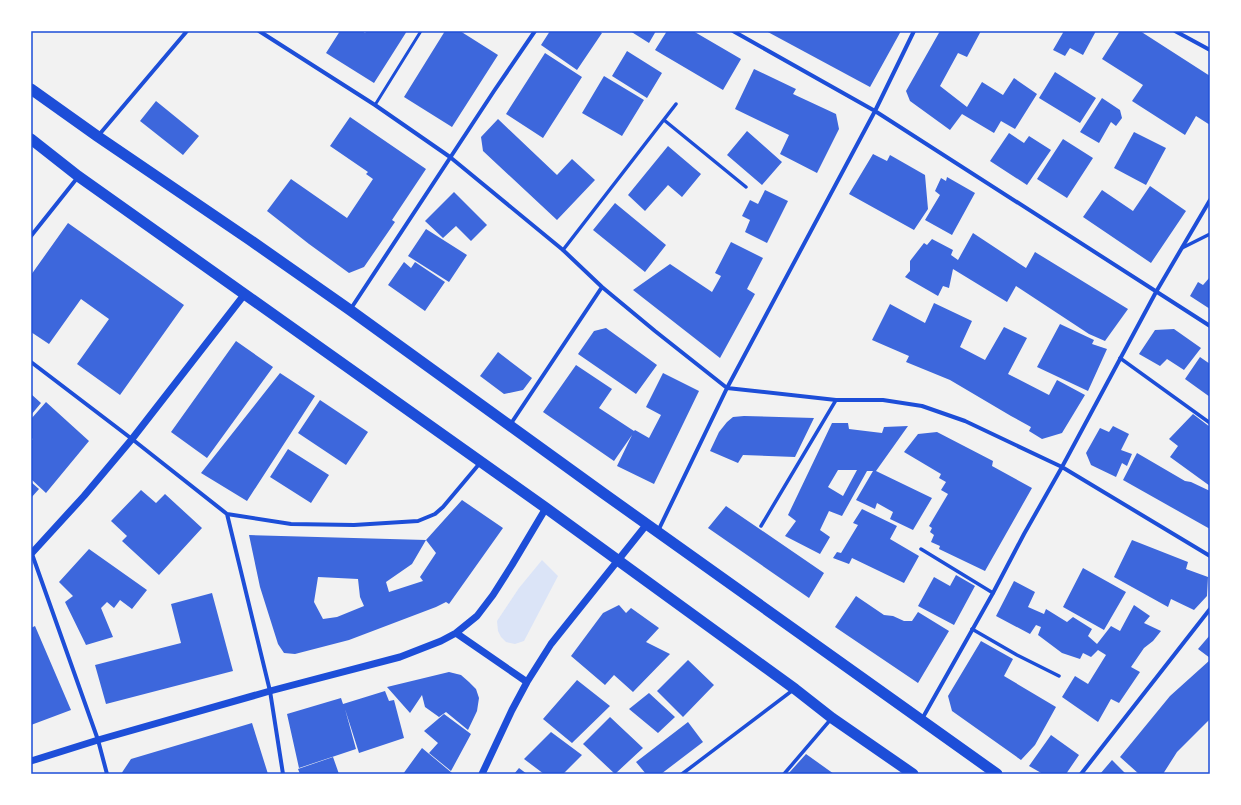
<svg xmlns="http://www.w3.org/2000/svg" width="1241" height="805" font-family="Cabin,sans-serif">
<rect width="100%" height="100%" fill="#f2f2f2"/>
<path fill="#dbe4f7" d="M542 560 558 576 524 641 515 644 506 642 501 637 498 631 497 621 519 588Z"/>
<path fill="#3d67dc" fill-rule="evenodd" d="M340 31H362L365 33 367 31H407L374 83 326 53Z
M445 31H460L498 55 452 127 404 97Z
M550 31H599L602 33 577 70 541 45Z
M630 31H656L649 43Z
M667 31H693L741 59 723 90 655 50Z
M766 31H901L870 87Z
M940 31H981L967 57 958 53 940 86 967 107 982 82 1003 95 1014 78 1037 94 1015 129 1001 121 994 133 962 114 950 130 910 101 906 91Z
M1064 31H1096L1083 55 1070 48 1065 56 1053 50Z
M1120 31H1140L1210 76V125L1196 116 1185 135 1132 101 1143 85 1102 59Z
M627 51 662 73 647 98 612 76Z
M545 53 582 77 543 138 506 114Z
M754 69 796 89 793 94 836 114 839 129 817 173 780 154 789 135 735 109Z
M1055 72 1096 98 1080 123 1039 98Z
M604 76 644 100 622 136 582 113Z
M1102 98 1120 110 1122 118 1116 126 1111 122 1099 143 1080 132Z
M156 101 199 136 183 155 140 121Z
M350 117 426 169 392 220 395 222 364 267 349 273 309 244 267 211 291 179 347 218 373 179 366 174 368 172 330 146Z
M498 119 557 175 572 159 595 180 557 220 483 151 481 137Z
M747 131 782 162 762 185 727 155Z
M1134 132 1166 148 1146 185 1114 168Z
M1009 133 1024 143 1029 136 1051 150 1027 185 990 161Z
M1063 139 1093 158 1067 198 1037 179Z
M668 146 701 174 682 197 668 185 645 211 628 195Z
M873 154 887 161 890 155 925 175 928 209 914 230 849 194Z
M947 177 975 193 952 235 925 220 940 195 935 191 941 178 946 181Z
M1150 186 1186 211 1151 263 1083 217 1102 190 1133 211Z
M765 190 788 201 767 243 745 232 750 220 742 216 750 200 758 204Z
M454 192 487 225 471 241 456 226 443 238 425 221Z
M615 203 666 245 645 272 593 230Z
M68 223 184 305 120 395 77 364 109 319 81 299 49 344 31 332V275Z
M426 229 467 255 449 282 408 256Z
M973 233 1026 268 1035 252 1128 309 1105 341 1089 334 1016 286 1007 302 953 269 949 288 943 286 938 296 905 277 910 271V261L924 243 927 245 932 239 953 250 951 255 958 260Z
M731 242 763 258 747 289 755 294 720 358 633 290 670 264 712 292 721 276 715 273Z
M404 262 411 268 415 262 445 282 425 311 388 285Z
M1210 277V309L1190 296 1198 282 1203 285Z
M934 303 972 321 960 347 985 360 1004 327 1027 338 1008 374 1049 395 1057 380 1085 395 1062 433 1042 439 1029 431 1031 427 1011 416 950 380 906 362 909 356 872 340 890 304 925 323Z
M1060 324 1094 340 1092 344 1107 349 1088 391 1037 367Z
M606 328 657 365 636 394 578 354 594 331Z
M1174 329 1201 348 1184 370 1167 359 1160 366 1139 354 1155 330Z
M236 341 273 367 207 458 171 432Z
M498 352 532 378 523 390 504 394 480 376Z
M1200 357 1210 364V397L1185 379Z
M576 365 612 389 599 408 634 431 635 430 649 438 661 415 646 407 663 373 699 391 654 484 617 466 632 435 614 461 543 412Z
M280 373 315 396 247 501 201 473Z
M31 394 41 403 31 415Z
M320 400 368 432 346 465 298 433Z
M46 402 89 441 46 493 31 479V441L33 439 31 438V419Z
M1193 414 1210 427V486L1170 457 1178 446 1169 439Z
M744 416 814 418 795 457 743 455 738 463 710 451 719 432 727 422 733 417Z
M832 423H848L849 429 882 433 884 427 908 426 876 471 932 498 913 530 890 519 893 512 877 503 875 509 856 500 873 471H867L842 516 829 511 820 530 830 537 820 554 785 536 796 521 788 515ZM838 470H857L843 496 828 487Z
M1113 426 1129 434 1121 450 1132 454 1127 466 1122 463 1116 477 1091 465 1086 453 1100 428 1109 432Z
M937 432 993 461 992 466 1032 488 985 571 939 549 940 546 931 542 934 535 930 532 932 528 929 526 948 494 941 490 946 482 939 478 941 474 904 452 918 434Z
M288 449 329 475 311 503 270 477Z
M1137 453 1185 481 1191 482 1210 491V529L1123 480Z
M31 482 39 489 31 498Z
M141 490 156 503 165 494 202 528 159 575 122 541 127 536 111 521Z
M462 500 503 528 449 604 446 602 436 607 349 640 295 654 284 653 278 644 260 587 249 535 426 540ZM426 540 436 553 420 577 423 581 389 592 386 582 412 564ZM318 577 358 579 360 597 364 606 337 617 323 619 314 602Z
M726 506 824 573 809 598 708 528Z
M862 509 897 526 890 539 919 556 904 583 852 558 849 564 833 558 837 552 841 553 858 525 853 523Z
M1132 540 1188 562 1186 569 1208 577 1207 596 1194 610 1171 599 1168 607 1114 577Z
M89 549 147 590 132 609 120 600 114 608 107 602 101 608 113 637 86 645 65 602 73 596 59 582Z
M1083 568 1126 592 1104 630 1063 607Z
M956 575 975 586 954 625 918 606 934 577 950 586Z
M1014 581 1035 592 1028 607 1044 614 1046 609 1067 622 1073 617 1092 629 1088 636 1097 644 1111 626 1120 631 1134 605 1150 616 1144 623 1161 631 1153 641 1144 648 1131 667 1140 672 1119 703 1111 699 1098 722 1062 697 1075 676 1088 684 1106 655 1098 650 1091 657 1083 653 1080 659 1062 653 1038 635 1041 627 1036 625 1030 634 996 616Z
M212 593 233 671 106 704 95 665 181 643 171 604Z
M856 596 884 615 893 616 904 621H912L918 612 949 631 918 683 835 627Z
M619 605 626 613 631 608 659 628 646 642 670 654 633 692 614 675 605 685 571 656 603 613Z
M35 626 71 710 31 725V628Z
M1210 635V658L1198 649Z
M981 641 1013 659 1004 676 1056 707 1035 745 1021 760 952 711 948 696Z
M688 660 714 685 683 717 657 691Z
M1210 660V719L1177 752 1163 774H1139L1120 757 1170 696Z
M449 672 461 675 469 682 476 689 479 698 477 711 468 730 446 712 439 717 425 707 422 695 410 713 387 687Z
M577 680 610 706 572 743 543 719Z
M385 691 389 701 394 700 404 738 359 753 345 709 356 749 299 768 287 714 341 698 343 704Z
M649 693 675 717 658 733 629 709Z
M444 714 471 734 451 771 429 753 438 743 424 731Z
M610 717 643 748 615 774 583 744Z
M688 722 703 742 661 774H646L636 762Z
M252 723 268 774H121L131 759Z
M551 732 582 755 563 774H544L524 759Z
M1051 735 1079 755 1066 774H1043L1029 766Z
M422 748 452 773 451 774H403Z
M806 754 834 774H788Z
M333 757 339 774H300L298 769Z
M1112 760 1126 774H1100Z
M519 768 527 774H514Z"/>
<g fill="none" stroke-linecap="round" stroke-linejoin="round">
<path stroke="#1d4ed8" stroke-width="3" d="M375 105 421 31"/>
<path stroke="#1d4ed8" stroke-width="3.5" d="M664 120 746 187
M1182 248 1210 234
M563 250 676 104
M1120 358 1210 423
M761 526 836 400
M921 549 993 593
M972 629 1017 655 1059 676
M682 774 793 690
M784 774 831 719"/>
<path stroke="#1d4ed8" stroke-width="4" d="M259 31 375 105 450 157 563 250 602 287 655 331 727 388 836 400H883L922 406 965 421 1062 467 1210 556
M733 31 875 111 1210 326
M1175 31 1210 50
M98 136 187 31
M31 236 78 177
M350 310 494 91 535 31
M31 362 132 439 227 514 291 524 354 525 418 521 435 514 443 507 480 463
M510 425 602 287
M227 514 270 691 283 774
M658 531 727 388 875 111 914 31
M32 554 98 740 107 774
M922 719 993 593 1024 534 1062 467 1156 292 1210 200
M1081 774 1210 609"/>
<path stroke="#1d4ed8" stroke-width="7" d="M31 554 84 496 132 439 244 295
M456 633 527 682
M31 761 98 740 270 691 400 657 441 641 456 633 477 616 493 595 512 565 546 508
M482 774 512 710 527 682 551 644 647 524"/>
<path stroke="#1d4ed8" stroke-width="11" d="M31 89 97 136 250 240 350 310 603 493 997 774
M31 139 78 176 546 508 795 689 832 718 913 774"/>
</g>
<rect width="1241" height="805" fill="none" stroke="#ffffff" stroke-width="64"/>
<rect x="32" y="32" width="1177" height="741" fill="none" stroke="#1d4ed8" stroke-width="1.5"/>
</svg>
